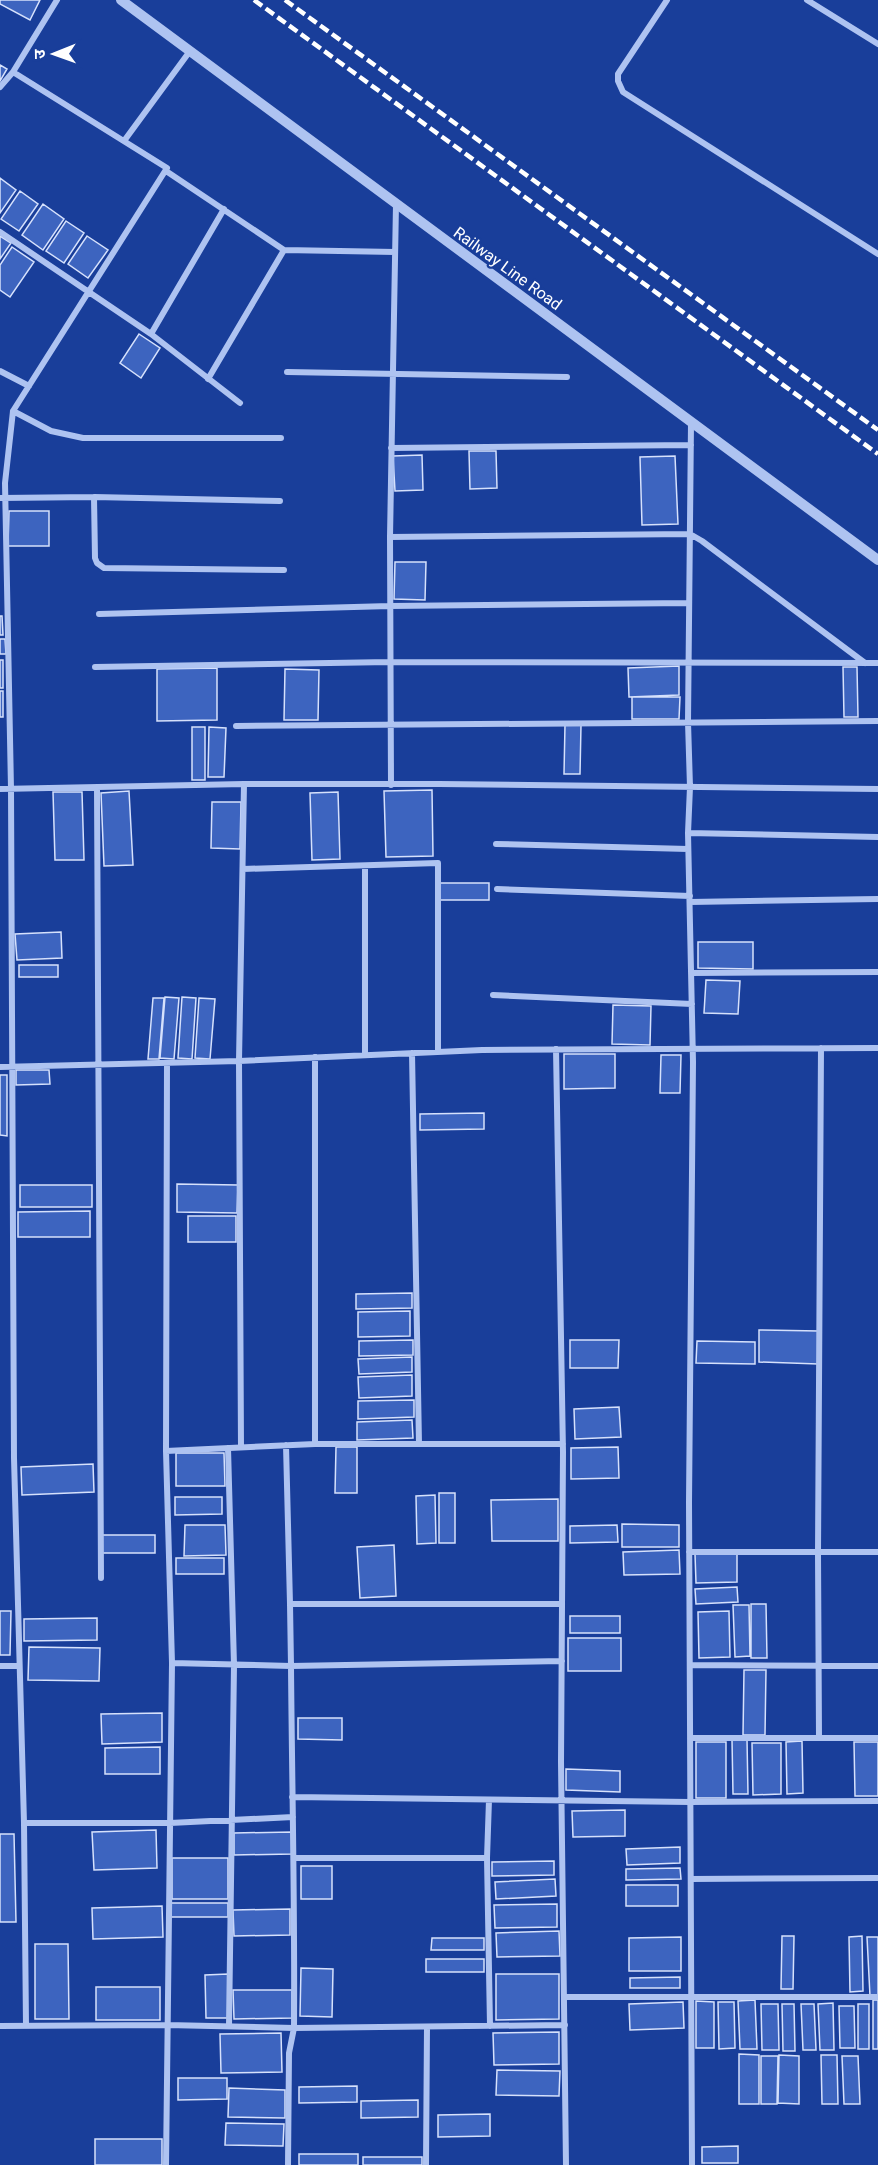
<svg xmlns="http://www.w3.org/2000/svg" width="878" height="2165" font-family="Roboto,'Noto Sans Devanagari',sans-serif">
<rect width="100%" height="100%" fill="#193e9a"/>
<path fill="#3d64bf" stroke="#d6e1fc" stroke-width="1.5" d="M0 0H40L30 20 0 4Z
M0 65 7 69 0 81Z
M0 178 16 190 0 213Z
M20 191 38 204 19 231 1 219Z
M43 204 64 219 43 250 22 235Z
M66 221 84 233 64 263 46 251Z
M0 236 11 243 0 259Z
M87 236 108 250 88 278 68 264Z
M12 247 34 262 10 297 0 290V265Z
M139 334 160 348 141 378 120 363Z
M469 451H496L497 488 470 489Z
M422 455 423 490 395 491 393 456Z
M675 456 678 524 642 525 640 457Z
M9 511H49V546H8Z
M395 562H426L425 600 394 599Z
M0 616H2L3 635H0Z
M0 639H5L6 654H0Z
M0 660H3V688H0Z
M679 666V695L629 697 628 668Z
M843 667H857L858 717H844Z
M217 668V720L157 721V669Z
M285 669 319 670 318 720H284Z
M0 691H3V717H0Z
M632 697H680L679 719H632Z
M565 725H581L580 774H564Z
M192 727H205V780H192Z
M209 727 226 728 224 777H208Z
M432 790 433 856 386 857 384 791Z
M129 791 133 865 104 866 101 793Z
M53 792H82L84 860H55Z
M338 792 340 859 312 860 310 793Z
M212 802H241L240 849 211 848Z
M438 883H489V900H438Z
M61 932 62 958 17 960 15 934Z
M698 942H753V969L698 968Z
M19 965H58V977H19Z
M706 980 740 981 738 1014 704 1013Z
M165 997 179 998 174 1059 160 1058Z
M182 997 196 998 192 1059 178 1058Z
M153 998H164L159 1059H148Z
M199 998 215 999 210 1059 195 1058Z
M613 1005 651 1006 650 1045 612 1044Z
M564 1054H615V1088L564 1089Z
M661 1055H681L680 1093H660Z
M16 1070H49L50 1084 16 1085Z
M0 1075H7V1136L0 1135Z
M484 1113V1129L420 1130V1114Z
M177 1184 238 1185 237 1213 177 1212Z
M20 1185H92V1207H20Z
M90 1211V1237H18V1212Z
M188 1216H236V1242H188Z
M412 1293V1308L356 1309V1294Z
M410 1311V1336L358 1337V1312Z
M759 1330 819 1331 818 1364 759 1362Z
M413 1340V1355L359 1356V1341Z
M570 1340H619L618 1368H570Z
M697 1341 755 1342V1364L696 1363Z
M412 1357V1372L359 1374 358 1359Z
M412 1375V1396L359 1398 358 1377Z
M414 1400V1417L358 1419V1401Z
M619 1407 621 1437 575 1439 574 1409Z
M412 1420 413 1438 357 1440V1422Z
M336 1447H357V1493H335Z
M618 1447 619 1478 571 1479V1448Z
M176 1453H224L225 1486H176Z
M93 1464 94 1492 22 1495 21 1467Z
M439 1493H455V1543H439Z
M435 1495 436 1543 417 1544 416 1496Z
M175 1497H222V1514L175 1515Z
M558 1499V1541H492L491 1500Z
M622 1524 679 1525V1547H622Z
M185 1525H225L226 1555 184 1556Z
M617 1525 618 1542 570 1543V1526Z
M102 1535H155V1553H102Z
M394 1545 396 1596 360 1598 357 1547Z
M679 1550 680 1574 624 1575 623 1552Z
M737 1553V1582L696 1583 695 1554Z
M176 1558H224V1574H176Z
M737 1587 738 1602 696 1604 695 1589Z
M751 1604H766L767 1658H751Z
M733 1605H749L750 1656 735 1657Z
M0 1611H11L10 1655H0Z
M729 1611 730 1657 699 1658 698 1612Z
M570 1616H620V1633H570Z
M97 1618V1640L24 1641V1619Z
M568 1638H621V1671H568Z
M29 1647 100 1648 99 1681 28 1680Z
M744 1670H766L765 1735H743Z
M162 1713V1742L102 1744 101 1714Z
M298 1718H342V1740L298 1739Z
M747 1739 748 1794H733L732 1740Z
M802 1741 803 1793 787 1794 786 1742Z
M696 1742H726V1798H696Z
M854 1742H878V1796H855Z
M752 1743H781V1794L753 1795Z
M160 1747V1774H105V1748Z
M566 1769 620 1771V1792L566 1790Z
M625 1810V1836L573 1837 572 1811Z
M156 1830 157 1868 94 1870 92 1832Z
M292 1832V1854L234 1855V1833Z
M0 1834H14L16 1922H0Z
M680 1847V1863L627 1865 626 1849Z
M172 1858H228V1899H172Z
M554 1861V1875L492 1876V1862Z
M301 1866H332V1899H301Z
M680 1868 681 1879 626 1880V1869Z
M555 1879 556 1896 496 1899 495 1882Z
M626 1885H678V1906H626Z
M171 1903H228V1917H171Z
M557 1904V1927L495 1928 494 1905Z
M162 1906 163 1937 93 1939 92 1908Z
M290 1909V1935L234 1936 233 1910Z
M559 1931 560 1956 497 1957 496 1933Z
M782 1936H794L793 1989H781Z
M862 1936 863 1991 850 1992 849 1937Z
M681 1937V1971H629V1938Z
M867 1937H878V1995L870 1996Z
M432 1938H484V1950H431Z
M35 1944H68L69 2019H35Z
M426 1959H484V1972H426Z
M301 1968 333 1969 332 2017 300 2016Z
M228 1974 229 2018H206L205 1975Z
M496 1974H559V2019L496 2020Z
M680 1977V1988H630V1978Z
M96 1987H160V2020H96Z
M233 1990H292V2018L234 2019Z
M755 2000 757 2049H740L738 2001Z
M873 2000H878V2049H873Z
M696 2001 714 2002V2048H696Z
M683 2002 684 2028 630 2030 629 2004Z
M718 2002H734L735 2048 719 2049Z
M833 2003 834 2050H820L818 2004Z
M761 2004H778L779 2050H762Z
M782 2004H794L795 2051H783Z
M801 2004H814L816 2050H803Z
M858 2004H869V2049H858Z
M839 2006H854L855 2048H840Z
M559 2032V2064L494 2065 493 2033Z
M281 2033 282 2072 221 2073 220 2034Z
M739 2054 759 2055V2104H739Z
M779 2055 799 2056V2104L778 2103Z
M821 2055H837L838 2104H822Z
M761 2056H778L777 2104H761Z
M842 2056H858L860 2104H844Z
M497 2070 560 2071 559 2096 496 2095Z
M178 2078H227V2099L178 2100Z
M357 2086V2102L299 2103V2087Z
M229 2088 285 2090V2118L228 2117Z
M418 2100V2117L361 2118V2101Z
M490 2114V2136L438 2137V2115Z
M226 2123 284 2124 283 2146 225 2145Z
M95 2139H162V2165H95Z
M738 2146V2163H702V2147Z
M299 2154H358V2165H299Z
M363 2157H422V2165H363Z"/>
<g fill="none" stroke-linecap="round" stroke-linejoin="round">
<path stroke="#aec3f1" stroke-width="6" d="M667 0 618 74V81L623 92 878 254
M807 0 878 44
M0 87 13 72
M124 141 190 51
M166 171 284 250
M0 232 151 334 240 403
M151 334 224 209
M0 371 29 386
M287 372 567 377
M208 379 284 250 395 252
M13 411 51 431 83 438H281
M691 423 688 722 690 787 688 833 693 1062 689 1502 692 2165
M391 448 691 445
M94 497 95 558 97 563 104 568 284 570
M0 498 94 497 280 501
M390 537 690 534 702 541 865 663
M99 614 390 606 689 603
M95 667 390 662 878 663
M236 726 878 721
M244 784H439L878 789
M391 785 390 537 396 204
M97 788 101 1578
M0 789 244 784 239 1061 482 1050 878 1048
M688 833 878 837
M496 844 688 849
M243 869 438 863V1051
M497 889 690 896
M690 902 878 899
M691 973 878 972
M493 995 692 1004
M556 1049 563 1452 561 1762 566 2165
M412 1053 419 1444
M365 1054V866
M315 1057V1444H563
M0 1067 239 1061 241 1447
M286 1445 290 1604H562
M228 1448 234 1665 229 2026
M166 1451 315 1444
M689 1552H878
M562 1661 291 1666C292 1787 295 1907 294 2028L565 2025
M172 1663 291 1666 290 1604
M690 1665 878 1666
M0 1666H19
M690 1738H878
M819 1738 818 1553 821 1048
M292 1797 690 1802 878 1801
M489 1800 487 1858 490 2026
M24 1823H170L293 1817
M294 1858H487
M691 1879 878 1878
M565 1997H878
M0 2026 167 2025 294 2028 289 2053 288 2165
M26 2026 24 1823 14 1458 11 789 5 483 13 411 167 168 13 72 57 0
M166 2165 172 1663 166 1451 167 1063
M426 2165 427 2027"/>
<path stroke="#aec3f1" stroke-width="10" d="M121 0 878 560"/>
<path stroke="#fff" stroke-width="4.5" stroke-dasharray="10 4.5" stroke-linecap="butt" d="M254 0 878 454
M285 0 878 430"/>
</g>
<g text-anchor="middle" stroke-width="4.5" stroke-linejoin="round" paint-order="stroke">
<g font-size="16" fill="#fff" stroke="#193e9a">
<text transform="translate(508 268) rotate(36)" y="6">Railway Line Road</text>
</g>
</g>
<g transform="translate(54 54) rotate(269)" stroke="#193e9a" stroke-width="4.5" paint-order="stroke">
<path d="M0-4.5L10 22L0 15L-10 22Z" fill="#ffffff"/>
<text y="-9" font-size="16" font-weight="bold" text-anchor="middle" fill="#ffffff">उ</text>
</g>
</svg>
